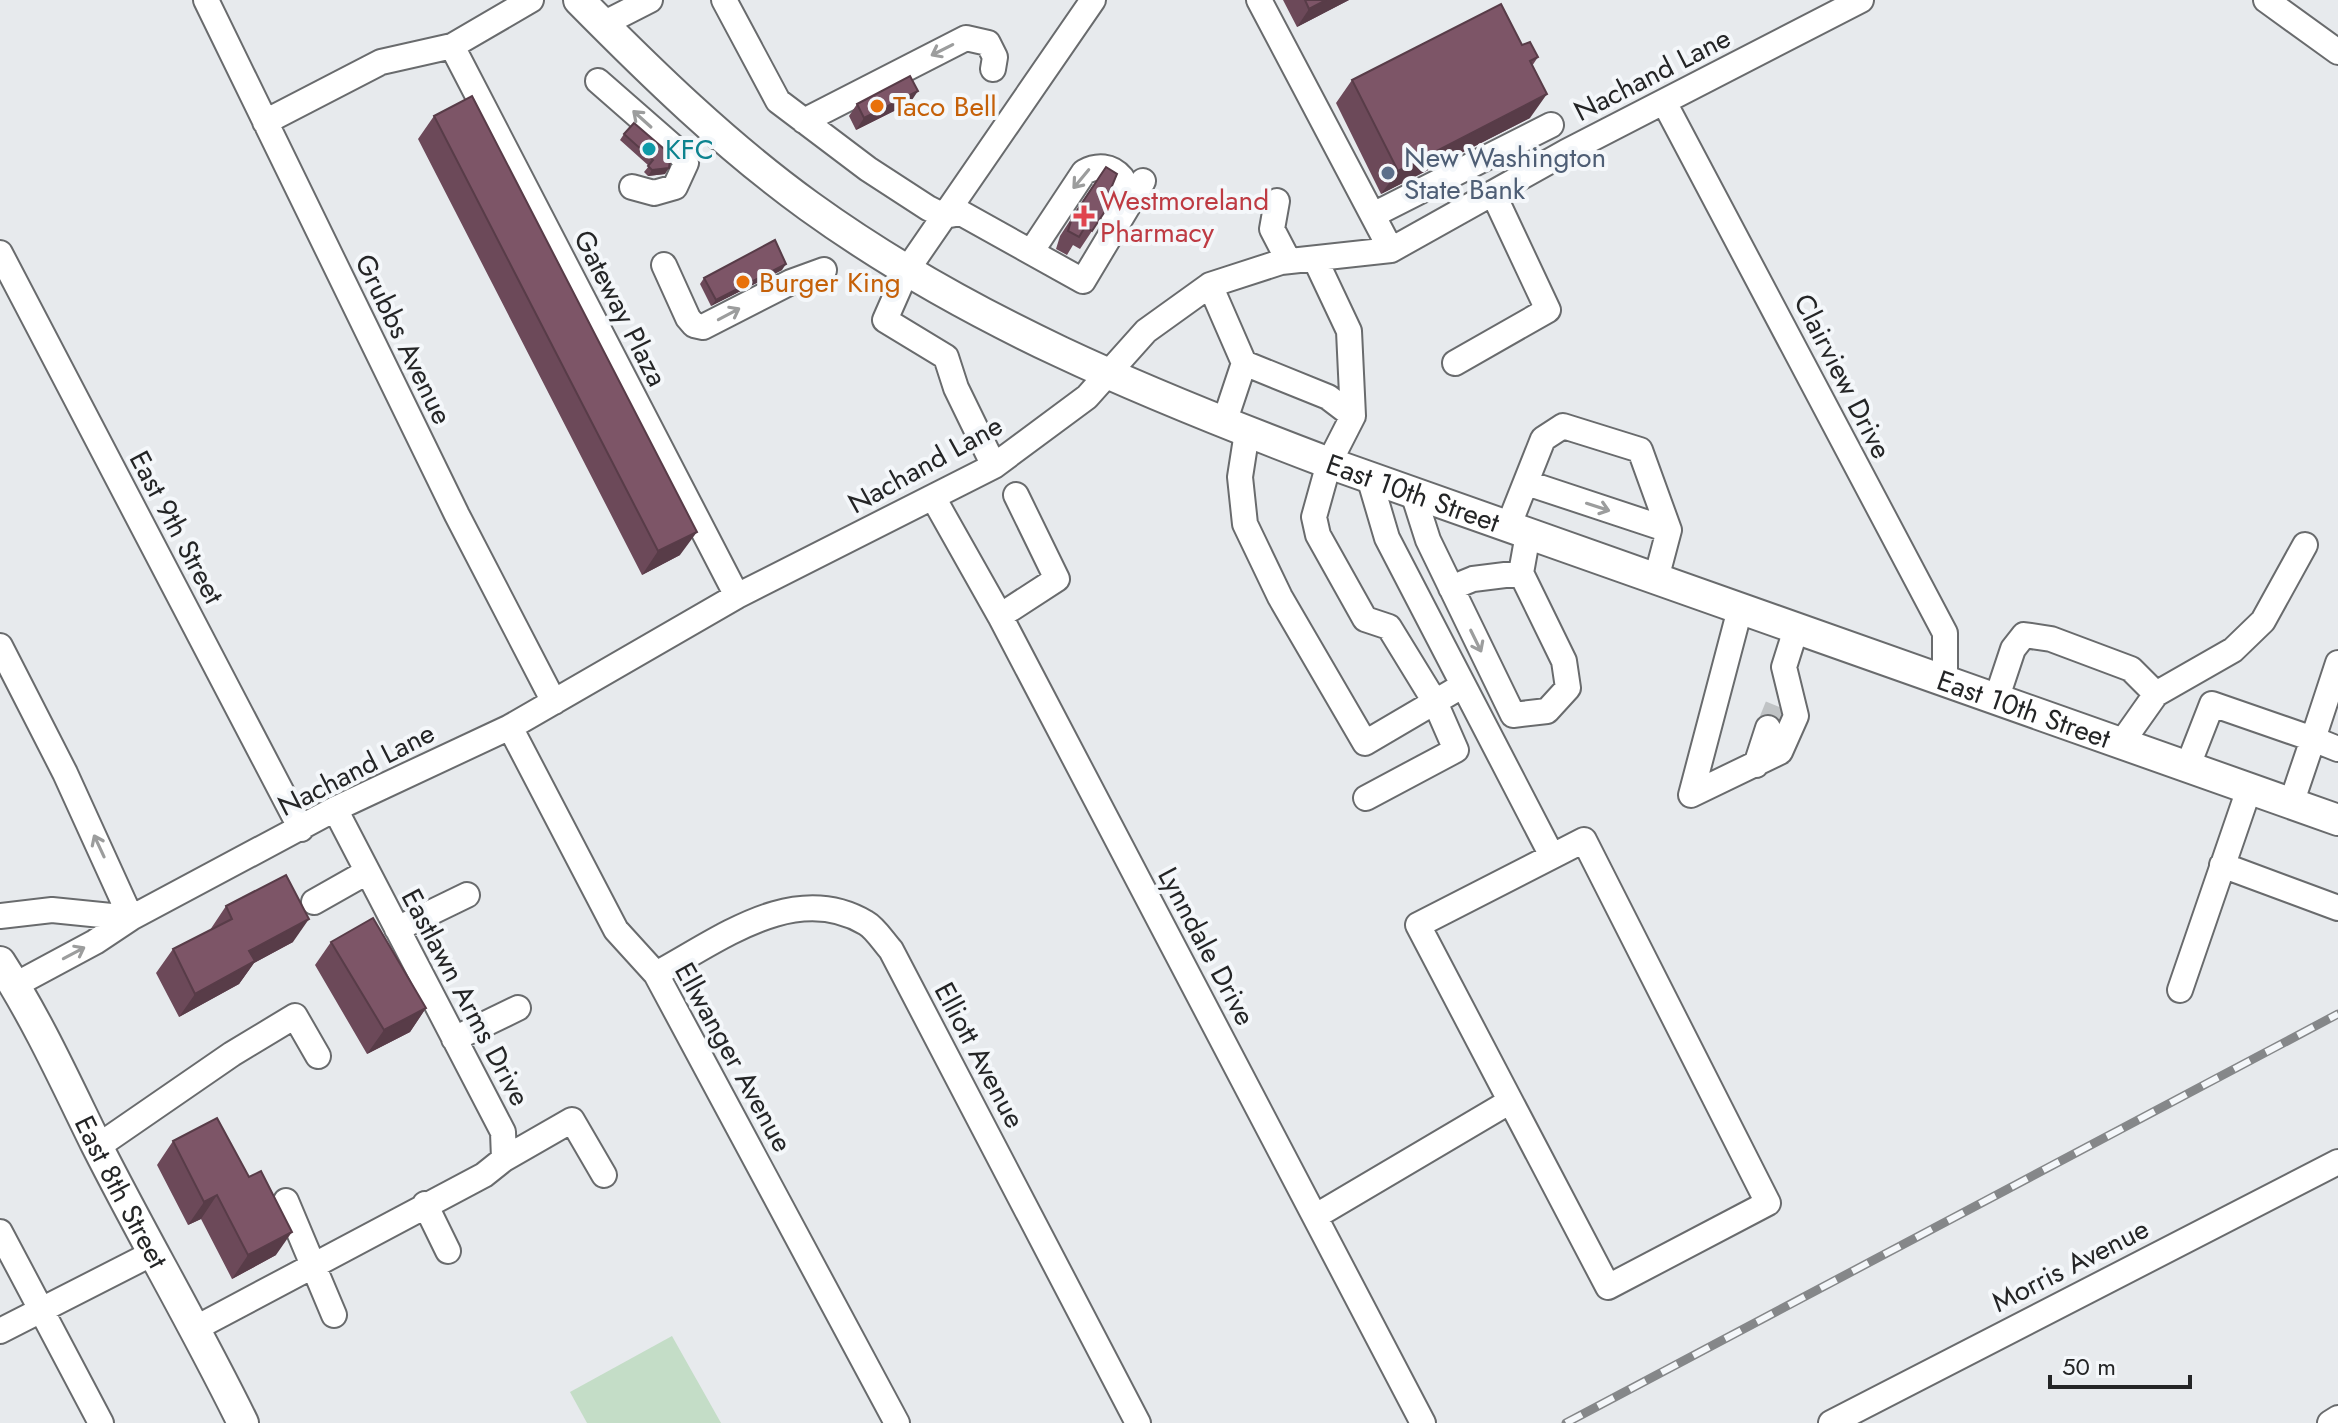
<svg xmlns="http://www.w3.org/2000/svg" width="2338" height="1423" font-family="Jost,sans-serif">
<rect width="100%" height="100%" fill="#e7eaed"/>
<path fill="#c4ddc7" d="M672 1336 721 1423H587L570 1392Z"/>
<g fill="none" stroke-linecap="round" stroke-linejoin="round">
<path stroke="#c0c3c5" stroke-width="24" stroke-dasharray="24 12" stroke-linecap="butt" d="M1768 728 1777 706"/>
<defs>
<path id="minor" d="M206 0 457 515 554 702
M724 0 778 101 868 169 928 208 944 216 961 213 1083 281 1143 181
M1259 0 1391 250
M2266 0 2338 52
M603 24 650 0
M452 46 737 596
M598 81 678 151 686 163 675 187 654 193 632 187
M1664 102 1945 633V682
M804 121 966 38 988 43 995 57 993 69
M265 122 381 62 452 46 531 0
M1277 201 1272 229 1285 254 1281 262
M1373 215 1551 125
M1031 252 1084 172C1097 165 1111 165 1122 178L1123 190 1111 211
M0 253 301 829
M1315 259 1349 331 1353 416 1329 463 1314 517 1318 535 1365 619 1389 627 1435 702 1456 750 1366 798
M664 265 688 318 694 325 703 327 791 282 824 270
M1210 285 1244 363 1224 423
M1244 363 1328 397 1353 416
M1455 363 1548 310 1493 193
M1247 432 1240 477 1245 524 1280 597 1365 743 1462 686
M994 466 956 388 946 357 885 320 907 270 1093 0
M1369 477 1387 538 1552 856
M1527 483 1669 530
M1413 493 1428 540 1513 715 1547 711 1568 688 1564 661 1521 573 1528 534
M934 499 1000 616 1423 1423
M1508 527 1543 439 1563 426 1640 450 1669 530 1656 579
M1451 588 1473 579 1521 573
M1740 609 1691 795 1780 752 1796 716 1784 667 1796 629
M1000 616 1057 579 1016 495
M0 646 65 773 131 918 95 942 15 985
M2338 663 2313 739 2338 749
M1996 700 2013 649 2024 635 2051 639 2131 669 2156 694
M510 727 616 930 656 974 897 1423
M2120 745 2156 694 2233 650 2263 621 2305 545
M1756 765 1768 728
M2187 768 2212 704 2313 739 2291 804
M1584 840 1768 1203 1608 1287 1418 925Z
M2222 865 2338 908
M314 902 367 872
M0 916 52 910 131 918 335 809 510 727 737 596 994 466 1087 397 1146 331 1210 285 1281 262 1391 250 1566 152 1861 0
M397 929 467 895
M656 974C718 941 794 880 866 923 875 928 883 941 891 950L1138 1423
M2180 990 2249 789
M454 1039 518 1008
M97 1147 232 1054 295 1016 318 1056
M504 1159 572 1120 604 1175
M286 1201 334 1315
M425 1204 448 1251
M1316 1216 1509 1102
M0 1232 101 1423
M196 1328 484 1175 504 1159 503 1132 335 809
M0 1331 155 1252
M1831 1423 2338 1162
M2330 1423 2338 1418"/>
<g id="major">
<path id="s1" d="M579 0C651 73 726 146 809 206 968 321 1147 394 1329 463L2338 820"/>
<path id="s2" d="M0 962C38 1021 66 1083 97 1146 144 1239 197 1329 243 1423"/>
</g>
</defs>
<use href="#minor" stroke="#696b6d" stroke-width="28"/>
<use href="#major" stroke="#696b6d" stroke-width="34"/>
<use href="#minor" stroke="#fff" stroke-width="24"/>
<use href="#major" stroke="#fff" stroke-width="30"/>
<defs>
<path id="rail" d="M1566 1423 2338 1014"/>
</defs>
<use href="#rail" stroke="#858789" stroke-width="9"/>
<use href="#rail" stroke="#f4f7fa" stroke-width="6" stroke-dasharray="18" stroke-linecap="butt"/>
</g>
<path fill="#6c4959" d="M1283 0H1349L1297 27Z
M1522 45 1538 57 1532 66 1530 118 1381 194 1336 103 1352 80Z
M910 103 856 130 849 116 857 104Z
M434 116 680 555 642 575 418 139Z
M624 134 671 155 665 174 648 176 644 172 649 166 620 140Z
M1093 185 1092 231 1080 249 1073 245 1067 255 1056 249 1060 236Z
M782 270 711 306 700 284 704 278Z
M226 906 293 942 254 963 239 984 179 1017 156 973 173 949 210 930Z
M331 942 426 1008 410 1032 367 1054 315 965Z
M173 1141 276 1255 232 1279 201 1219 188 1225 157 1165Z"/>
<path fill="#583c48" d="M1326 0H1349L1297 27 1309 9Z
M918 91 910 103 856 130 864 118Z
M1547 94 1530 118 1381 194 1398 171Z
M669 168 665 174 648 176 652 170Z
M786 264 782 270 711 306 716 300Z
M697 532 680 555 642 575 658 551Z
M309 919 293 942 254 963 239 984 179 1017 195 994 249 951Z
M426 1008 410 1032 367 1054 384 1030Z
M217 1195 201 1219 188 1225 204 1202Z
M292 1232 276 1255 232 1279 248 1255Z"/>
<path fill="#7d5567" stroke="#583c48" stroke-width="2" d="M1305 0H1326L1309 9Z
M1501 4 1522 45 1530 42 1538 57 1530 61 1547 94 1398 171 1352 80Z
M910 76 918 91 864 118 857 104Z
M472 96 697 532 658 551 434 116Z
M634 123 671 155 669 168 652 170 648 166 653 160 624 134Z
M1106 167 1117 174 1109 193 1111 202 1092 231 1085 227 1079 237 1068 231 1072 218Z
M775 240 786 264 716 300 704 278Z
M286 875 309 919 249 951 255 961 195 994 173 949 232 919 226 906Z
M373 918 426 1008 384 1030 331 942Z
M217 1118 249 1177 261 1171 292 1232 248 1255 217 1195 204 1202 173 1141Z"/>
<defs><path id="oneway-shaft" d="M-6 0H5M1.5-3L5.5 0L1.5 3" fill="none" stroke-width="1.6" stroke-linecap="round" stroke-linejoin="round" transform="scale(2)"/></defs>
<g stroke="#9c9d9d">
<use href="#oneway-shaft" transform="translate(942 50) rotate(153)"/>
<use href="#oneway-shaft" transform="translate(642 119) rotate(-138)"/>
<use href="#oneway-shaft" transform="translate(1081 179) rotate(130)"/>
<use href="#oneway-shaft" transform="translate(729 314) rotate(-28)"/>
<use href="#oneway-shaft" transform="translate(1598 507) rotate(18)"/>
<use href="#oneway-shaft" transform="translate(1476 641) rotate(64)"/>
<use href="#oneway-shaft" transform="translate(99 846) rotate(-115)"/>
<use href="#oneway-shaft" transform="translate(74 953) rotate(-28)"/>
</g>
<g fill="#e8710a" stroke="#f4f7fa" stroke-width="3">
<circle cx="877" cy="106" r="8"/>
<circle cx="743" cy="282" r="8"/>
</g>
<circle fill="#0f9aa8" stroke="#f4f7fa" stroke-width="3" cx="649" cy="149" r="8"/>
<circle fill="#5c6f8a" stroke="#f4f7fa" stroke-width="3" cx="1388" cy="173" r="8"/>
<path fill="#e0444e" stroke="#f4f7fa" stroke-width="3" d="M1080 204h8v8h8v8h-8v8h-8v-8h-8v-8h8z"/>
<g text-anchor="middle" stroke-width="8" stroke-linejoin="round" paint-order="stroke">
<g font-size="28" fill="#242526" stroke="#f4f7fa">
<text transform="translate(1652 74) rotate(-27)" y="10">Nachand Lane</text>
<text transform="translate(621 308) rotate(63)" y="10">Gateway Plaza</text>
<text transform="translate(404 339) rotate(64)" y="10">Grubbs Avenue</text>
<text transform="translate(1843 376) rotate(63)" y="10">Clairview Drive</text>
<text transform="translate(925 464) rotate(-29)" y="10">Nachand Lane</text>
<text dy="10" stroke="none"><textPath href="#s1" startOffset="980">East 10th Street</textPath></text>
<text transform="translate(177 527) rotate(62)" y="10">East 9th Street</text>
<text dy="10" stroke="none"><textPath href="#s1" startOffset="1628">East 10th Street</textPath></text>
<text transform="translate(356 769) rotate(-27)" y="10">Nachand Lane</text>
<text transform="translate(1207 946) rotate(62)" y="10">Lynndale Drive</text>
<text transform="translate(466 997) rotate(62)" y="10">Eastlawn Arms Drive</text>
<text transform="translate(980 1055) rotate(62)" y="10">Elliott Avenue</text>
<text transform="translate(734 1057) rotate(61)" y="10">Ellwanger Avenue</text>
<text dy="10" stroke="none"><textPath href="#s2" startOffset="260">East 8th Street</textPath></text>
<text transform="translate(2070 1265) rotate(-27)" y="10">Morris Avenue</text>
</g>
<g font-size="28" fill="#c56008" stroke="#f4f7fa" text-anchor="start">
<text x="893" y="116">Taco Bell</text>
<text x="759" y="292">Burger King</text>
</g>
<g font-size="28" fill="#0d838f" stroke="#f4f7fa" text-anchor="start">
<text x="665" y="159">KFC</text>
</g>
<g font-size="28" fill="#4e5e75" stroke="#f4f7fa" text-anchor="start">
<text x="1404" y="167">New Washington<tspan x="1404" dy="32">State Bank</tspan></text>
</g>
<g font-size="28" fill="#be3a42" stroke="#f4f7fa" text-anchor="start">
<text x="1100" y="210">Westmoreland<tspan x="1100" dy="32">Pharmacy</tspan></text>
</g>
</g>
<path d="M2050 1375v12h140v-12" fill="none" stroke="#242526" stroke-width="4"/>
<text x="2062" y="1375" font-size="24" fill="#242526" stroke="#f4f7fa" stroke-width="6" paint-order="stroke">50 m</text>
</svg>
